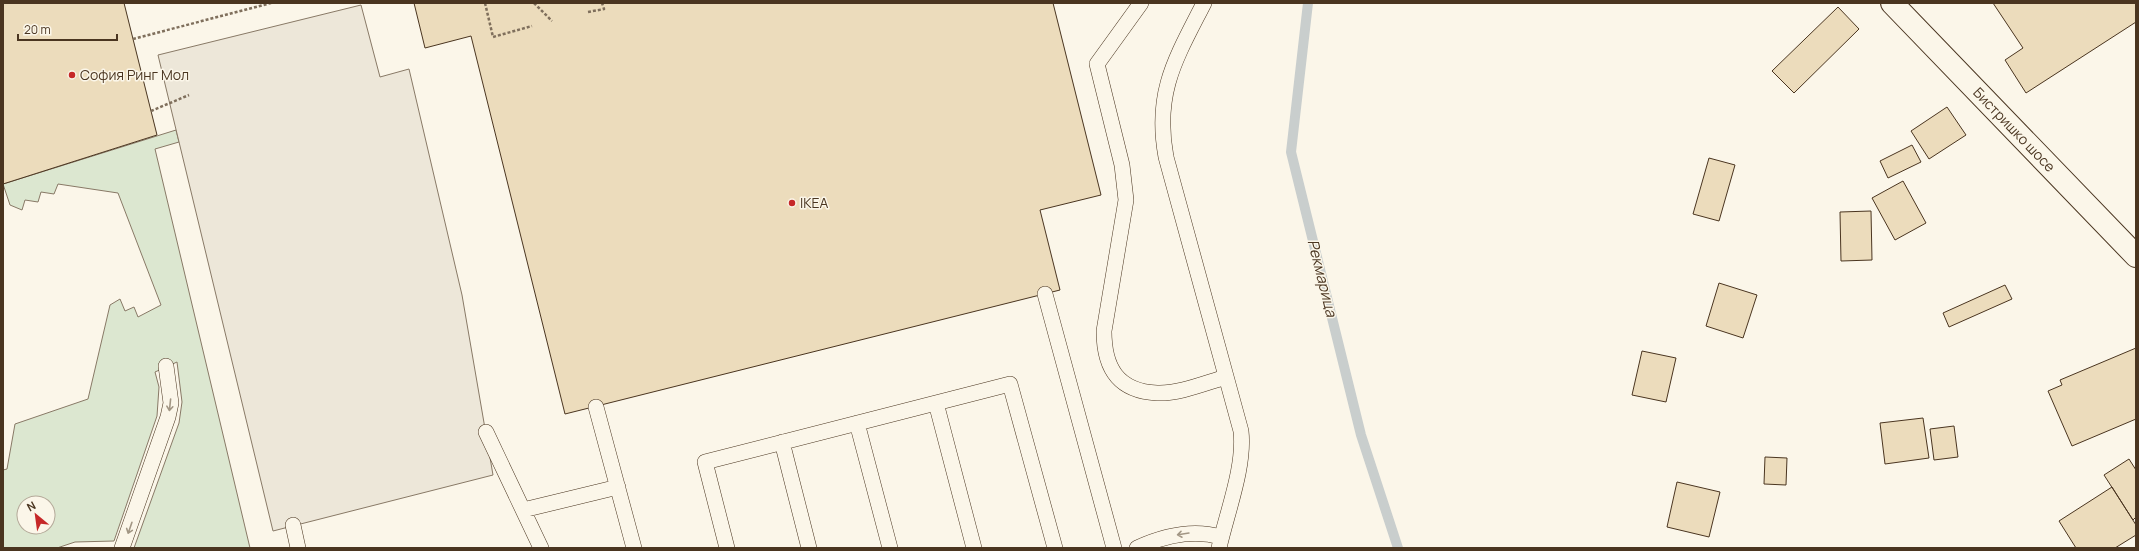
<svg xmlns="http://www.w3.org/2000/svg" width="2139" height="551" font-family="Manrope,sans-serif">
<rect width="100%" height="100%" fill="#fbf6e9"/>
<path fill="#dce7d0" stroke="#887966" fill-rule="evenodd" d="M176 130 179 142 155 149 250 548H134L179 423 182 402 177 362 155 372 159 387 157 416 114 541 75 542 57 548H3V470L7 469 15 424 88 399 110 305 120 299 125 311 134 307 138 317 161 305 118 193 58 184 54 194 41 192 38 202 25 200 22 210 10 205 3 184ZM24 503H48V527H24Z"/>
<path fill="#ede7d9" stroke="#887966" d="M361 5 380 77 409 69 462 295 493 475 273 531 158 55Z"/>
<g fill="none" stroke-linecap="round" stroke-linejoin="round">
<path stroke="#c9cecd" stroke-width="10" d="M1308 3 1291 152 1361 435 1398 548"/>
</g>
<path fill="#ecdcbc" stroke="#4a3520" d="M3 3H124L157 135 3 184Z
M414 3H1053L1101 195 1040 210 1060 290 565 414 471 36 425 48Z
M1993 3H2136V22L2026 93 2005 60 2023 48Z
M1838 7 1859 29 1794 93 1772 71Z
M1947 107 1966 135 1929 159 1911 131Z
M1912 145 1921 162 1888 178 1880 161Z
M1709 158 1735 165 1719 221 1693 214Z
M1903 181 1926 223 1895 240 1872 198Z
M1871 211 1872 260 1841 261 1840 212Z
M1719 283 1757 295 1743 338 1706 326Z
M2005 285 2012 299 1949 327 1943 313Z
M2136 348V419L2072 446 2048 391 2062 385 2060 380Z
M1642 351 1676 358 1666 402 1632 395Z
M1923 418 1929 458 1885 464 1880 423Z
M1954 426 1958 457 1934 460 1930 429Z
M1765 457 1787 458 1786 485 1764 484Z
M2129 459 2136 470V517L2133 520 2104 475Z
M1677 482 1720 492 1709 537 1667 527Z
M2112 487 2136 525V535L2115 548H2076L2059 521Z"/>
<g fill="none" stroke-linecap="round" stroke-linejoin="round">
<defs>
<path id="lane" d="M1141 3 1097 64 1122 165 1126 200 1104 331C1104 367 1117 391 1157 393 1179 394 1205 383 1226 377
M1204 3C1176 58 1154 92 1166 157L1241 431C1245 467 1227 512 1219 548
M1045 294 1114 548
M936 403 974 548
M596 407 634 548
M857 423 890 548
M486 432 541 548
M782 442 809 548
M523 510 618 487
M293 525 298 548
M122 548 168 417 171 403 166 366
M727 548 705 462 1010 384 1055 548
M1137 548C1163 536 1193 529 1221 537"/>
<g id="secondary">
<path id="s1" d="M1892 3 2136 256"/>
</g>
</defs>
<use href="#lane" stroke="#4a3520" stroke-width="16"/>
<use href="#secondary" stroke="#4a3520" stroke-width="24"/>
<path stroke="#7f6f5c" stroke-width="2.5" stroke-dasharray="3 2" stroke-linecap="butt" d="M485 3 493 37 532 26
M534 3 552 21
M588 12 604 9 602 3
M133 39 271 3
M151 111 189 95"/>
<use href="#lane" stroke="#fbf6e9" stroke-width="15"/>
<use href="#secondary" stroke="#fbf6e9" stroke-width="22"/>
</g>
<defs><path id="oneway-shaft" d="M-6 0H5M1.5-3L5.5 0L1.5 3" fill="none" stroke-width="1.6" stroke-linecap="round" stroke-linejoin="round"/></defs>
<g stroke="#a29684">
<use href="#oneway-shaft" transform="translate(170 405) rotate(96)"/>
<use href="#oneway-shaft" transform="translate(130 528) rotate(109)"/>
<use href="#oneway-shaft" transform="translate(1183 534) rotate(171)"/>
</g>
<g fill="#c62828" stroke="#fbf6e9" stroke-width="1.5">
<circle cx="72" cy="75" r="4"/>
<circle cx="792" cy="203" r="4"/>
</g>
<g text-anchor="middle" stroke-width="3" stroke-linejoin="round" paint-order="stroke">
<g font-size="14" fill="#4a3520" stroke="#fbf6e9" text-anchor="start">
<text x="80" y="80">София Ринг Мол</text>
<text x="800" y="208">IKEA</text>
</g>
<g font-size="14" fill="#4a3520" stroke="#fbf6e9">
<text dy="5" stroke="none"><textPath href="#s1" startOffset="176">Бистришко шосе</textPath></text>
</g>
<g font-size="15" font-style="italic" fill="#4a3520" stroke="#fbf6e9">
<text transform="translate(1322 278) rotate(76)" y="5">Рекмарица</text>
</g>
</g>
<rect width="2139" height="551" fill="none" stroke="#4a3520" stroke-width="8"/>
<g transform="translate(36 515) rotate(331)"><circle r="19" fill="#fbf6e9" stroke="#b4a999"/>
<path d="M0-3L7 15L0 10L-7 15Z" fill="#c62828"/>
<text y="-6" font-size="11" font-weight="bold" text-anchor="middle" fill="#4a3520">N</text>
</g>
<path d="M18 34v6h99v-6" fill="none" stroke="#4a3520" stroke-width="2"/>
<text x="24" y="34" font-size="12" fill="#4a3520" stroke="#fbf6e9" stroke-width="3" paint-order="stroke">20 m</text>
</svg>
